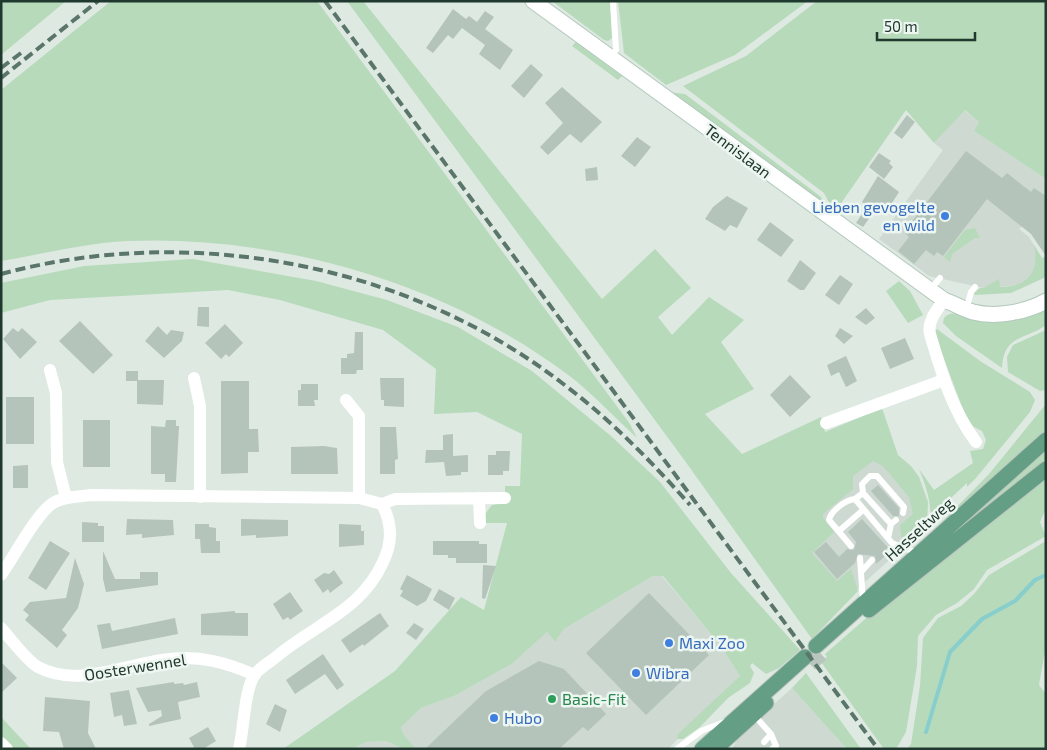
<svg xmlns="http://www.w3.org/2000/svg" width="1047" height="750" font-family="'Exo 2',sans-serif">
<rect width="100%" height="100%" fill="#dee9e2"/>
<path fill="#cdd9d1" d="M964 110 979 122 974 131 1046 179V209L1019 229 1029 237 1042 259 1029 280 1020 285 984 288 929 276 879 239 943 150 934 143Z
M877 451 919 506 927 526 845 600 788 531Z
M653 576H662L720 645 740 676 668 749H416L404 735 401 726 421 708 454 696 512 664 547 632 555 642 564 629Z
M792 688 847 749H732L739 736Z
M386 741 404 749H352L366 742Z"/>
<path fill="#b7dabb" d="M1 1H66L1 55Z
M111 1H317L630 424 637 438C614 417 592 393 567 374 445 283 280 235 128 241 86 243 43 254 1 261V90Z
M347 1H363L602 299 655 249 691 288 658 317 672 335 709 297 744 320 721 342 754 389 705 414 742 454 821 417 825 432 882 408 898 455 911 466 919 477 928 502 927 527 910 543 902 541 900 525 913 514 909 497 883 466 873 461 853 476V489L823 514V517L834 532 812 553 837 581 851 569 858 591 812 639 685 461Z
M552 1H610L612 38 608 41 604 40Z
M618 1H808L735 55 666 85 624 53Z
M817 1H1046V179L974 131 979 122 965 110 934 143 906 110 837 209 831 206 824 193 683 86 746 56Z
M576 42 622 76 618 80 572 46Z
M668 92 685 94 821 197 830 211Z
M975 228 980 238H975L952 254 950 262 944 257 965 230Z
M1034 245 1042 258 1046 256V277L1011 293 975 295 974 293 980 288H984L999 279 1000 287C1027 287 1040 273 1034 245Z
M193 259 316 281 387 300 458 327 532 371 611 436 660 482 731 573 800 650 779 668 766 674 752 663 750 666 754 673 750 683 728 698 699 728 683 739H677L678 734 740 676 720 645 663 576H653L564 629 555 642 547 632 512 664 454 696 421 708 401 727 404 735 416 749H404L386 741 366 742 352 749H283L395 671 461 597 484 610 507 523H485V514L492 505 505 503V486H520L522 434 477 412 434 414 436 369 383 330 280 300 228 290 50 300 1 313V283L84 266Z
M899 281 910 291 923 315 908 323 886 291Z
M1046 306V325C1024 341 1004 334 1002 368L956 336 943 323 944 318C953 308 961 318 972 318 997 317 1022 310 1046 306Z
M937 329 980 361 1030 392 1035 400 1030 412 976 478 967 487V483L952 497V502L930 524C932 503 927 489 919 469L934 490 973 463 970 451 983 449 986 440 982 431 974 427 967 420 934 332Z
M1046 330V390L1040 391 1008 372 1007 357 1013 345Z
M1046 404V431L941 525 940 524 989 474Z
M1046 446V461L897 583Z
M1046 477V509L1040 522 1046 536 987 570 974 589 957 603 936 615 918 636 917 666 906 732 896 749H884L821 662 827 657 825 654 879 607Z
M1046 541V645L1039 685 1046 694V749H907L911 744 920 686 923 638 938 618 961 606 974 594 989 575Z
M806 673 861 749H847L792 688Z
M1 717 31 749H12L1 738Z"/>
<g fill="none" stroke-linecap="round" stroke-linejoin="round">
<path stroke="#87cecc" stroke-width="4" d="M926 732 950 652 982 619 1015 601 1035 580 1046 575"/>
</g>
<path fill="#b4c4bb" d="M453 9 466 19 469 16 477 22 485 11 494 17 485 29 513 50 500 70 479 54 485 45 462 28 453 39 448 35 433 53 426 48Z
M531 64 543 75 524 98 511 86Z
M562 87 602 122 581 143 570 134 548 155 540 147 563 123 545 103Z
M907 115 915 122 902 139 894 133Z
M637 137 651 147 635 167 621 156Z
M966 151 1002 178 1007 173 1031 192 1034 188 1046 196V256L1031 234 987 199 943 256 937 252 934 256 926 250 914 264 898 251 909 237 904 232Z
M879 153 891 161 889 163 893 167 884 179 869 167Z
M597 167 598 180 586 181 585 169Z
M878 176 899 192 885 214 876 209 863 227 856 223 867 206 862 202Z
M727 196 748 208 737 228 730 225 725 231 705 219 713 207Z
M770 222 794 240 781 257 757 240Z
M800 260 816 273 804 290H800L787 281Z
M840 275 853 284 839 305 825 295Z
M198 307H209V327L197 326Z
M866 308 875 318 866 325 855 317Z
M80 321 113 355 93 374 59 341Z
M225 324 243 343 229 357 226 354 221 359 205 343Z
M158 326 167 335 171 330 184 332 182 341 164 358 145 341Z
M13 328 18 332 22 328 37 342 20 359 3 339Z
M840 328 853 336 844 344 835 336Z
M355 332H363V370H357L356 374H341V358H347V354L354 353Z
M905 338 914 359 890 369 881 348Z
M846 356 857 381 846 387 839 372 831 376 827 365Z
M126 371H138V380H164L163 405 137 404V381H126Z
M790 375 811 397 790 417 770 395Z
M380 378H404V407L384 406V400H381Z
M221 381H249V429H258L259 452H248V473L221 474Z
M301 384H318V400H314L315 406H298V390H301Z
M6 397H34V444H6Z
M83 420H110V467H83Z
M166 420H176V426H179L176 482H165V474H151V426L165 427Z
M380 427H396L398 459 395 460V474H380Z
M453 434V456L468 455V472H461V475L446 476 444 462 425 463 426 450H443V435Z
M324 446 337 448 338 474H291V447Z
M496 451H510L509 471H503V475H488V455H496Z
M28 465V488H13V466Z
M878 485 899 508V516H893L871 491Z
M127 519 173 520 174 535 142 538V534L126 535Z
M241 519 288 520V536L256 538V535L241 536Z
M862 519 891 551 876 564 875 556 858 554 855 563 837 579 814 552 826 542 839 557 847 549 854 550 856 542 848 532Z
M82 522 98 523V526H104V542H82Z
M195 524H209V527L216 528V541H220V553H201L200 539H195Z
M339 524 361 525V531H364V545L339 547Z
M50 541 70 553 46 590 28 578Z
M433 541H479V544H487V563H456V558H448V555H433Z
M103 551 115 579H140V572H158V585L106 592 103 579Z
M75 558 84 584 78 608 62 630 67 635 57 648 25 620 29 615 23 610 30 602 66 598Z
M483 565 496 566 485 599 482 598Z
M334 570 343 583 330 593 328 589 323 593 314 580 324 573 329 574Z
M407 575 432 589 426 601 417 606 400 596 403 591 400 589Z
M439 589 455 598 449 610 433 600Z
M290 592 303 611 290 620 288 617 283 620 273 604Z
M649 593 709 655 646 715 586 653Z
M235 611V613H248V636L201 635V614Z
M380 613 389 626 364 646 363 644 350 653 341 640Z
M175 618 178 634 102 649 97 625 110 623 112 631Z
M414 623 424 629 416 640 406 633Z
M323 654 344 685 337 690 325 674 295 694 286 680Z
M539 661 564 669 606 714 588 731 583 727 559 749H425L486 691Z
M1 662 17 678 1 693Z
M174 682V684L183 683 184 685 197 682 200 697 178 702 181 719 149 726V724L162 716 161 710 148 712 136 688Z
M129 690 137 724 124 726 122 715 114 717 110 693Z
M45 697 90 701 88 733 96 749H64L59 732 43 731Z
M275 704 287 710 280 732 266 724Z
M208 727 216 741 203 749H195L189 738Z"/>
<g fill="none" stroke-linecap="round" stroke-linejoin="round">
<path stroke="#b8c6be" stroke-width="15" stroke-dasharray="15 8" stroke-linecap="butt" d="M810 664 822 653"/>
<defs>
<path id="secondary" d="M533 1 944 300C953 303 963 309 973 312 996 318 1026 312 1046 301"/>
<path id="primary" d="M869 610 1046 469
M816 646 1046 440
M702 749 805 657
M715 749 766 703"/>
</defs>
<use href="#secondary" stroke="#b2c9bc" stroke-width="17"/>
<use href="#primary" stroke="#bcc4c0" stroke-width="17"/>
<path stroke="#fff" stroke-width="6" d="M610 57 616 50 613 1
M930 290 940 278
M967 307 971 292 975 287
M863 493 891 524
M855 499 863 493 862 484 870 476H877L904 507 903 513
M839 531 863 510
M888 538 891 524 896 520
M851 546 829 520C831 511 845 500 855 499L892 543 917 553
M860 558 863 602
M861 572 872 560
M754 715 771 734 764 742
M771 734 776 746 772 749
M677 749 701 731 727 721"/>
<path stroke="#fff" stroke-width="12" d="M944 300C937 310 927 321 930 334 941 371 952 410 976 442
M50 370 56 393 57 462 66 498
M194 378 200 406V497
M346 400 359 416V498
M826 423 944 380
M479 498 480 523
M382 504 395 499 505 498
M1 575C14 557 36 514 53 503 64 496 78 497 91 495L359 498 382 504C392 523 393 542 383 562 361 611 315 624 276 657 270 662 260 668 255 674 244 690 244 730 239 749
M1 628C11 639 27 661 38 667 79 689 127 663 169 659 200 655 227 663 255 675
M1 743 7 749"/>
<use href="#secondary" stroke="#fff" stroke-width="15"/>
<use href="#primary" stroke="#649e85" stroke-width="15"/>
<path stroke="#5a7569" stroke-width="4" stroke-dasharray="10 5" stroke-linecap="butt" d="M325 1 878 749
M1 68 25 50
M1 78 98 1
M1 274C190 223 406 263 562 383 610 419 651 461 690 505"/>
</g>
<g fill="#3f7fe0" stroke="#eef6f1" stroke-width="2">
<circle cx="945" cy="216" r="5"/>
<circle cx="669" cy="643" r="5"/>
<circle cx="636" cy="673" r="5"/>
<circle cx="494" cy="718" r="5"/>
</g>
<circle fill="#2e9e5b" stroke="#eef6f1" stroke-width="2" cx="552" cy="699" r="5"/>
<g text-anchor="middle" stroke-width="5" stroke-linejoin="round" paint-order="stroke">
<g font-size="16" fill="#20392e" stroke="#eef6f1">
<text transform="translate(738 151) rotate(37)" y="6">Tennislaan</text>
<text transform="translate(919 529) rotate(-42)" y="6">Hasseltweg</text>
<text transform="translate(135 667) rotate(-9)" y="6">Oosterwennel</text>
</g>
<g font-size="16" fill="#366cbe" stroke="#eef6f1" text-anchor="start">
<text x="935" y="213" text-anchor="end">Lieben gevogelte<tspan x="935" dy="18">en wild</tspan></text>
<text x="679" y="649">Maxi Zoo</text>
<text x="646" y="679">Wibra</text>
<text x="504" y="724">Hubo</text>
</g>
<g font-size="16" fill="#27864d" stroke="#eef6f1" text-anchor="start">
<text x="562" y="705">Basic-Fit</text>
</g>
</g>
<rect width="1047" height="750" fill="none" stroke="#20392e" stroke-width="5"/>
<path d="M877 32v8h98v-8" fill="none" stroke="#20392e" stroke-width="2.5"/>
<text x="884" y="32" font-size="15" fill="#20392e" stroke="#eef6f1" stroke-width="4" paint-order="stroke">50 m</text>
</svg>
